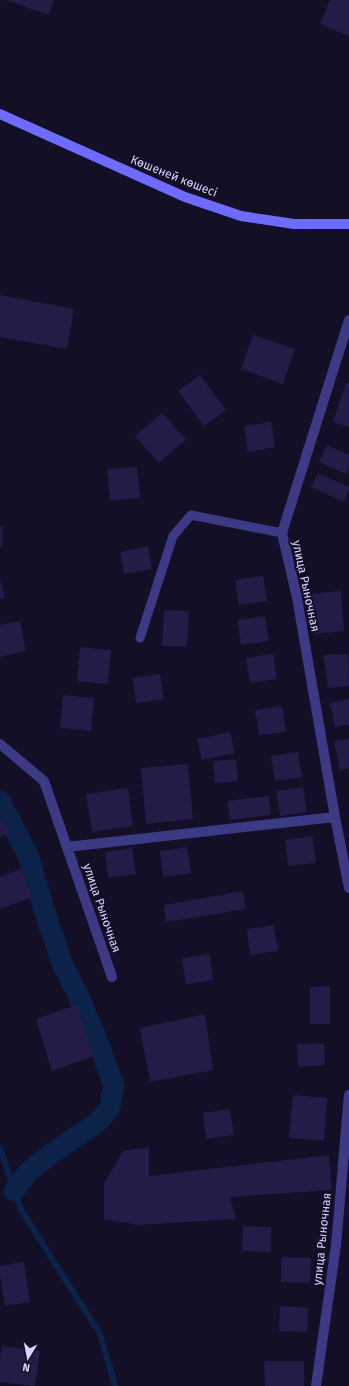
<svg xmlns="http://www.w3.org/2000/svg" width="349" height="1386" font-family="'Fira Sans',sans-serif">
<rect width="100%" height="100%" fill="#130f26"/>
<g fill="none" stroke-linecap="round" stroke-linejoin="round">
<path stroke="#0c2248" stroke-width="6" d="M0 1148 21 1210 100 1334 115 1386"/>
<path stroke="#0c2248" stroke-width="21" d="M0 801 29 858 47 919 62 963 79 997 100 1047 114 1086 109 1109 98 1122 52 1153 27 1173 14 1191"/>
</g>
<path fill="#241b47" d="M6 0H54L49 15Z
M330 0H349V36L320 24Z
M0 295 74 309 67 349 0 337Z
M253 335 295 349 283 384 241 369Z
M200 375 226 410 204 426 178 391Z
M346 383H349V427L333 422Z
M162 413 186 439 159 463 135 436Z
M271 422 275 447 248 452 244 426Z
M327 445 349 455V467L346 474 319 462Z
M137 467 140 498 110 501 107 469Z
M318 473 349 487V490L344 502 311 487Z
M0 526H3L2 547H0Z
M148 546 152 569 124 574 120 552Z
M263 576 267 601 239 605 235 580Z
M0 578 5 598 0 599Z
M341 591 344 631 314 634 310 594Z
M164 610 189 611 187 647 162 646Z
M265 616 269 641 241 645 238 620Z
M20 621 26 651 0 657V625Z
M80 647 111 650 108 684 77 681Z
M273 654 277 679 250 683 246 658Z
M348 654 349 686 328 688 323 655Z
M160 674 164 699 136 703 133 678Z
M63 695 94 698 91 731 60 728Z
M349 699V724L335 727 330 703Z
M282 706 286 732 259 735 255 710Z
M230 732 235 753 202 760 197 739Z
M349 739V768L340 770 334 741Z
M298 752 302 777 275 781 271 756Z
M236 759 238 781 215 783 213 761Z
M188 764 193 819 146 824 141 768Z
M303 787 307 812 280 816 276 791Z
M128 788 133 826 92 832 86 794Z
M269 796 271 815 230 820 227 801Z
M0 817 10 832 0 838Z
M312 836 316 863 288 866 285 840Z
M187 847 191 873 163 877 160 851Z
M132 848 136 874 108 878 105 852Z
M21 869 32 897 0 909V877Z
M243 891 246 909 166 922 164 905Z
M274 925 278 951 250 955 247 929Z
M210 954 213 980 186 984 182 958Z
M330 986V1024H310V987Z
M76 1005 94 1056 52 1071 36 1019Z
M205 1014 213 1070 150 1082 140 1028Z
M324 1043 325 1065 298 1067 297 1044Z
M293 1095 327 1098 324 1141 289 1138Z
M230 1109 234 1135 206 1139 203 1113Z
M149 1147V1176L329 1155 332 1190 230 1197 236 1219 137 1225 104 1219V1184L123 1151Z
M243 1226 271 1227V1252L242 1251Z
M282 1257 311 1258 310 1283 281 1282Z
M24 1262 30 1302 5 1306 0 1276V1266Z
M280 1306 308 1308 307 1332 279 1331Z
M2 1346 40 1351 35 1386 0 1382V1359Z
M264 1361H304V1386H265Z"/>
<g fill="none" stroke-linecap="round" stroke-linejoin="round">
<path stroke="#3d3a85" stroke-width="9" d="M140 638 173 536 191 515 282 533"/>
<path stroke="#3d3a85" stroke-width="10" d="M349 320 282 533 297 598 335 817 349 888
M0 744 44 781 112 977
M67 847 335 817
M316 1386 336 1245 349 1095"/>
<path stroke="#6f6bff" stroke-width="10" d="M0 114 185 197 241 216 294 224H349"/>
</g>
<g text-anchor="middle" stroke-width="4" stroke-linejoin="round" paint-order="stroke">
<g font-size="12" fill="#d9d4ff" stroke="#130f26">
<text transform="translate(174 176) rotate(22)" y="4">Көшеней көшесі</text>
<text transform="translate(306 586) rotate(78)" y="4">улица Рыночная</text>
<text transform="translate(102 908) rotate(71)" y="4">улица Рыночная</text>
<text transform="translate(322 1239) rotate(-84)" y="4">улица Рыночная</text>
</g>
</g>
<g transform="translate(28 1358) rotate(190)" stroke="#130f26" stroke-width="3" paint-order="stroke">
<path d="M0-3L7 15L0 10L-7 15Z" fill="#d9d4ff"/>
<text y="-6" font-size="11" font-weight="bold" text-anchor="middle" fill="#d9d4ff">N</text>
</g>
</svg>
